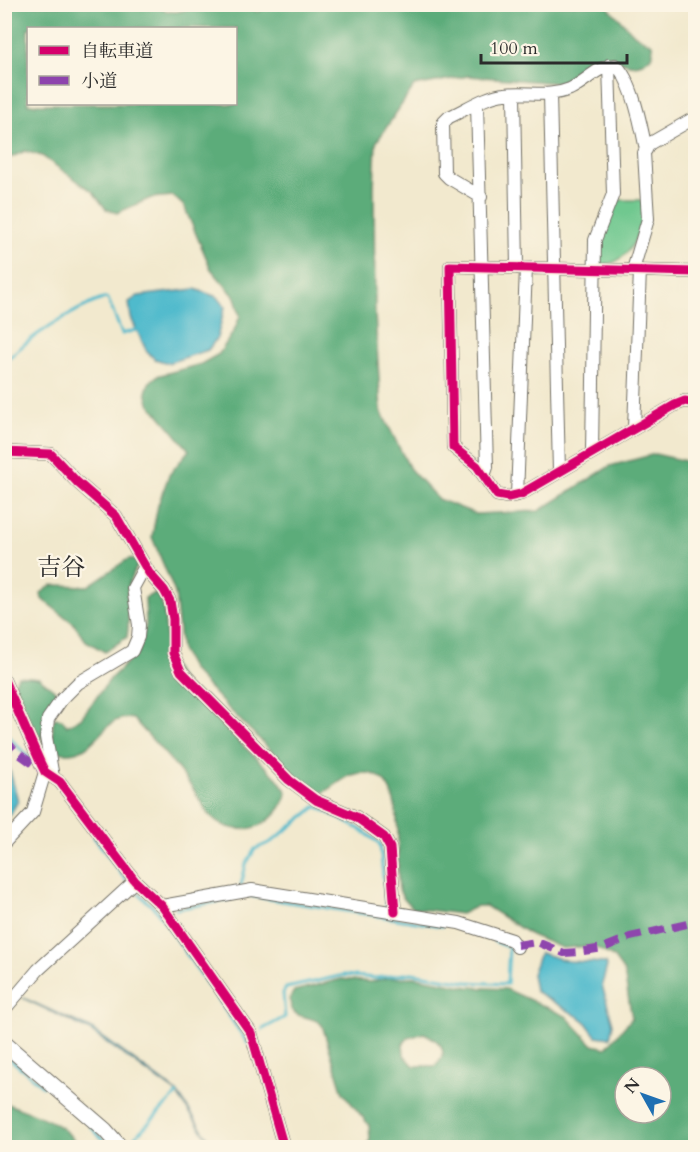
<svg xmlns="http://www.w3.org/2000/svg" width="700" height="1152" font-family="Cardo,'Noto Serif JP',serif">
<rect width="100%" height="100%" fill="#fcf5e5"/>
<filter id="ink" filterUnits="userSpaceOnUse"><feTurbulence type="fractalNoise" baseFrequency=".0167" numOctaves="2"/><feDisplacementMap in="SourceGraphic" scale="12" xChannelSelector="R" yChannelSelector="G"/><feConvolveMatrix kernelMatrix="1 2 1 2 8 2 1 2 1" color-interpolation-filters="sRGB"/></filter>
<filter id="wash" filterUnits="userSpaceOnUse"><feTurbulence type="fractalNoise" baseFrequency=".008" numOctaves="4" result="noise"/><feDisplacementMap in="SourceGraphic" scale="24" xChannelSelector="R" yChannelSelector="G"/><feGaussianBlur stdDeviation="1.35" result="paint"/><feColorMatrix in="noise" values="0 0 0 0 0 0 0 0 0 0 0 0 0 0 0 0 0 1.4 0 .05"/><feComposite in="paint" operator="in"/></filter>
<g filter="url(#wash)">
<rect width="100%" height="100%" fill="#f2e9ce"/>
<path fill="#6fc88f" stroke="#4d7a5d" stroke-width="1.5" d="M614 200H643C645 226 631 266 599 265L598 247Z"/>
<path fill="#5bac7a" stroke="#436c52" stroke-width="1.5" fill-rule="evenodd" d="M199 4 243 5 258 12 271 4 606 5 635 35 652 44 653 54C641 70 628 65 612 58L558 83 468 76 414 86 376 143 374 187 375 314 381 411 410 469 438 499 476 514 539 511 610 466 655 454 690 462 695 467V1147H365L370 1140 369 1125 343 1093 322 1025C313 1015 299 1020 291 1009L290 998 294 991 342 979 371 982 387 978 415 977 468 987 506 989 566 1016 593 1045 606 1048 632 1018 624 972 613 957 593 946 562 948 531 935 486 906H477L461 914 413 908C407 903 401 897 399 889 394 861 413 757 352 775 340 779 332 790 320 794L310 789 228 708 192 670 181 650 175 593 152 537 158 505 169 475 189 450 149 403 146 392 149 383 157 376 201 364 219 354 234 331 240 316 235 297 211 269 184 206 173 196 151 198 117 213 106 209 93 192 42 156 25 151 5 160V5H154C169 15 183 13 199 4ZM28 28H236V104H28ZM424 1033C440 1041 451 1051 435 1066H414L404 1055 403 1044 408 1038ZM625 1077H661V1113H625Z
M128 559H133L139 564C118 594 133 604 127 637L105 652 86 641 73 623 42 599 41 593 52 585 88 586Z
M155 593C170 602 162 646 171 663 188 698 248 749 277 778L287 792C279 824 243 841 215 820 204 812 199 796 191 786 174 762 153 740 133 719 100 712 98 761 58 752L52 746 53 722 55 718 62 719 67 726 81 718 111 678 139 651 146 625 145 598Z
M18 676 39 678 57 692 41 740 18 700 14 685Z
M5 1103C32 1114 63 1120 79 1147H5Z"/>
<path fill="#50bacc" stroke="#3e727c" stroke-width="1.5" d="M195 289 217 297 225 307 217 338 208 350 168 363 155 359 147 352 131 318 129 302 138 296Z
M4 749 18 801 5 823H4Z
M540 953 568 961 606 963 607 966 602 985 613 1024 610 1038 596 1036 584 1020 535 991 532 974Z
M23 998 90 1028 177 1092 214 1147 176 1093 89 1030Z"/>
<g fill="none" stroke-linecap="round" stroke-linejoin="round">
<path stroke="#50bacc" stroke-width="3" d="M4 363C28 337 72 310 105 298L108 299 122 334 139 329
M4 732 35 764
M316 806 363 831 380 844 386 906
M94 837 125 879
M241 885 246 864 255 849 271 842 317 806
M139 894 157 911 249 1045
M250 896 442 926
M176 909 229 900
M494 941 509 948 507 983
M263 1029 285 1017 283 993 286 988 344 975 375 978 412 973 467 982 507 984
M4 1054 43 1086
M91 1127 109 1146
M131 1141 177 1094"/>
</g>
</g>
<g filter="url(#ink)">
<g fill="none" stroke-linecap="round" stroke-linejoin="round">
<defs>
<path id="minor" d="M514 94 517 268
M550 94 559 472
M477 104 487 467 484 476
M481 197 449 178 444 173 443 123 449 117C465 110 487 95 505 94 527 91 549 98 570 89 587 81 596 67 615 65 632 77 642 129 646 150
M633 270 648 219 644 153 649 144 696 117
M696 272 450 266 453 447 477 466 497 495 508 497 521 494 675 405 685 401 696 403
M634 428 640 270
M4 452 51 454 77 482 116 516 149 573 164 590 170 601 173 619V653L181 671 289 780 316 800 356 817 384 837 390 848 395 912
M592 453 595 240 613 194 609 65
M517 495 526 268
M4 680 41 764 45 772 60 782 135 881 162 906 251 1033 284 1148
M53 777 46 737 48 719 62 699 78 683 132 651 138 637 139 625 133 588 145 566
M4 843 33 812 45 772
M162 906 252 890 459 923 512 940 517 947
M4 1010 38 970 135 881"/>
<path id="tertiary" d="M4 1043 105 1130 121 1148"/>
</defs>
<use href="#minor" stroke="#716e64" stroke-width="14"/>
<use href="#tertiary" stroke="#716e64" stroke-width="17"/>
<use href="#minor" stroke="#fff" stroke-width="12"/>
<use href="#tertiary" stroke="#fff" stroke-width="15"/>
<path stroke="#8e44ad" stroke-width="8" stroke-dasharray="15 8" stroke-linecap="butt" d="M4 738 15 751 43 771
M517 945 537 942 564 953 578 952 603 948 630 937 696 922"/>
<defs>
<path id="cycleway" d="M696 272 450 266 453 447 477 466 497 495 508 497 521 494 675 405 685 401 696 403
M4 452 51 454 77 482 116 516 149 573 164 590 170 601 173 619V653L181 671 289 780 316 800 356 817 384 837 390 848 395 912
M4 680 41 764 45 772 60 782 135 881 162 906 251 1033 284 1148"/>
</defs>
<use href="#cycleway" stroke="#fcf5e5" stroke-width="13"/>
<use href="#cycleway" stroke="#d6006c" stroke-width="9"/>
</g>
</g>
<g text-anchor="middle" stroke-width="4.5" stroke-linejoin="round" paint-order="stroke">
<g font-size="24" fill="#2b2b2b" stroke="#fcf5e5">
<text x="61" y="575">吉谷</text>
</g>
</g>
<rect width="700" height="1152" fill="none" stroke="#fcf5e5" stroke-width="24"/>
<rect x="27" y="27" width="210" height="78" fill="#fcf5e5" stroke="#a8a49b" stroke-width="1.5"/>
<rect x="39" y="46" width="30" height="9" fill="#d6006c" stroke="#a8a49b" stroke-width="1.5"/>
<text x="81" y="57" font-size="18" fill="#2b2b2b">自転車道</text>
<rect x="39" y="76" width="30" height="9" fill="#8e44ad" stroke="#a8a49b" stroke-width="1.5"/>
<text x="81" y="87" font-size="18" fill="#2b2b2b">小道</text>
<g transform="translate(643 1095) rotate(310)"><circle r="28" fill="#fcf5e5" stroke="#a8a49b" stroke-width="1.5"/>
<path d="M0-4.5L10 22L0 15L-10 22Z" fill="#1f6fb2"/>
<text y="-9" font-size="16" font-weight="bold" text-anchor="middle" fill="#2b2b2b">N</text>
</g>
<path d="M481 54v9h146v-9" fill="none" stroke="#2b2b2b" stroke-width="3"/>
<text x="490" y="54" font-size="18" fill="#2b2b2b" stroke="#fcf5e5" stroke-width="4.5" paint-order="stroke">100 m</text>
</svg>
